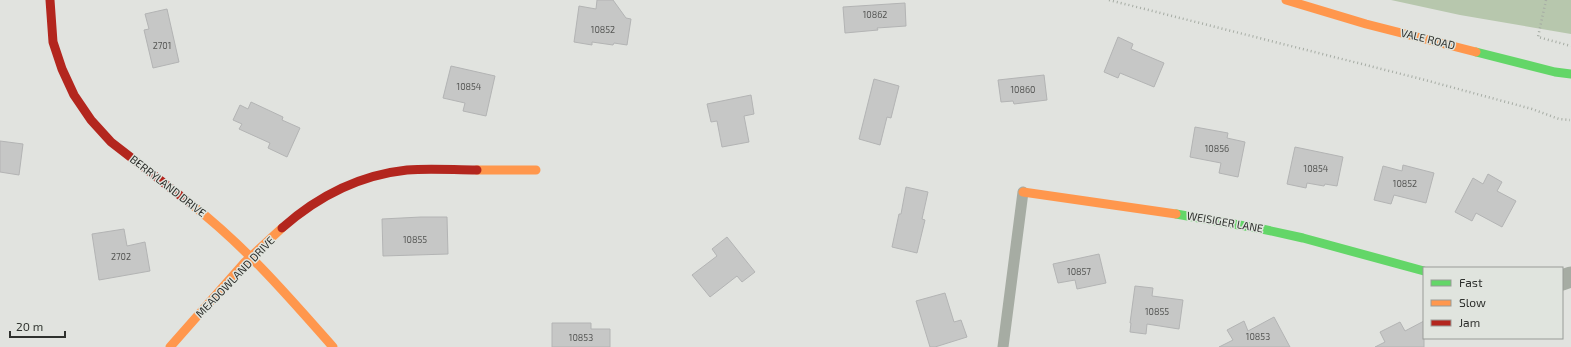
<svg xmlns="http://www.w3.org/2000/svg" width="1571" height="347" font-family="'Exo 2',sans-serif">
<rect width="100%" height="100%" fill="#e1e3df"/>
<path fill="#b7c7ad" d="M1391 0H1571V34L1460 15Z"/>
<path fill="#c6c7c6" stroke="#b3b4b4" d="M597 0H613L626 18 631 19 627 45 614 43 613 45 592 42V45L574 42 579 6 596 9Z
M905 3 906 26 877 28 878 30 845 33 843 7Z
M167 9 179 62 153 68 144 30 149 29 145 14Z
M1118 37 1133 44 1131 49 1164 63 1154 87 1120 73 1118 78 1104 72Z
M451 66 495 76 486 116 463 111 465 103 443 98Z
M1044 75 1047 100 1014 104 1013 101 1001 102 998 80Z
M874 79 899 86 891 118 887 117 880 145 859 139Z
M751 95 754 114 744 116 749 142 722 147 717 121 711 122 707 104Z
M251 102 283 117 282 120 300 128 287 157 268 148 270 143 239 129 242 124 233 120 240 105 248 109Z
M1195 127 1228 133 1227 138 1245 142 1238 177 1219 173 1221 163 1190 157Z
M0 141 23 144 19 175 0 172Z
M1295 147 1343 157 1337 186 1325 184 1324 186 1307 183 1306 188 1287 184Z
M1403 165 1434 173 1426 203 1394 195 1391 204 1374 200 1383 166 1402 171Z
M1488 174 1502 182 1497 191 1516 201 1502 227 1476 213 1472 221 1455 212 1473 178 1483 184Z
M906 187 928 192 922 219 925 220 917 253 892 247 899 214H901Z
M421 217H447L448 254 383 256 382 219Z
M124 229 127 246 145 242 150 271 99 280 92 234Z
M727 237 755 272 742 282 737 276 710 297 692 275 717 256 712 249Z
M1099 254 1106 283 1077 289 1075 280 1058 283 1053 264Z
M1135 286 1153 288 1152 296 1183 300 1179 329 1147 324 1146 334 1130 332 1131 323H1130Z
M945 293 954 322 961 320 967 337 935 347H930L916 301Z
M1274 317 1290 347H1219L1233 340 1227 330 1244 321 1248 331Z
M1424 321V347H1375L1385 342 1380 332 1400 322 1405 331Z
M552 323H591V329H610V347H552Z"/>
<g fill="none" stroke-linecap="round" stroke-linejoin="round">
<path stroke="#a6aca4" stroke-width="2.5" stroke-dasharray="1 3" stroke-linecap="butt" d="M1109 0 1425 80 1532 109 1559 119 1570 120
M1546 0 1538 37 1571 46"/>
<path stroke="#a6aca3" stroke-width="11" d="M1003 347 1023 192"/>
<path stroke="#a6aca3" stroke-width="21" d="M1562 280 1571 277"/>
<path stroke="#63d668" stroke-width="9" d="M1476 52 1555 72 1571 74
M1176 214 1262 229 1303 238 1424 271"/>
<path stroke="#ff974d" stroke-width="9" d="M1286 0 1366 24 1476 52
M477 170H536
M1023 192 1176 214
M191 204C245 246 288 296 333 347
M170 347 245 262 282 228"/>
<path stroke="#b3261e" stroke-width="9" d="M50 0 53 42 62 69 74 95 91 120 111 142 191 204
M282 228C317 197 360 175 407 170 430 168 454 170 477 170"/>
</g>
<g text-anchor="middle" stroke-width="3" stroke-linejoin="round" paint-order="stroke">
<g font-size="9" fill="#555654">
<text x="875" y="18">10862</text>
<text x="603" y="33">10852</text>
<text x="162" y="49">2701</text>
<text x="469" y="90">10854</text>
<text x="1023" y="93">10860</text>
<text x="1217" y="152">10856</text>
<text x="1316" y="172">10854</text>
<text x="1405" y="187">10852</text>
<text x="415" y="243">10855</text>
<text x="121" y="260">2702</text>
<text x="1079" y="275">10857</text>
<text x="1157" y="315">10855</text>
<text x="1258" y="340">10853</text>
<text x="581" y="341">10853</text>
</g>
<g font-size="11" fill="#2f312e" stroke="#e0e4de">
<text transform="translate(1428 39) rotate(14)" y="4">VALE ROAD</text>
<text transform="translate(168 186) rotate(38)" y="4">BERRYLAND DRIVE</text>
<text transform="translate(1225 222) rotate(10)" y="4">WEISIGER LANE</text>
<text transform="translate(235 277) rotate(-46)" y="4">MEADOWLAND DRIVE</text>
</g>
</g>
<rect x="1423" y="267" width="140" height="72" fill="#e0e4de" stroke="#999c98"/>
<rect x="1431" y="280" width="20" height="6" fill="#63d668" stroke="#999c98"/>
<text x="1459" y="287" font-size="12" fill="#2f312e">Fast</text>
<rect x="1431" y="300" width="20" height="6" fill="#ff974d" stroke="#999c98"/>
<text x="1459" y="307" font-size="12" fill="#2f312e">Slow</text>
<rect x="1431" y="320" width="20" height="6" fill="#b3261e" stroke="#999c98"/>
<text x="1459" y="327" font-size="12" fill="#2f312e">Jam</text>
<path d="M10 331v6h55v-6" fill="none" stroke="#2f312e" stroke-width="2"/>
<text x="16" y="331" font-size="12" fill="#2f312e" stroke="#e0e4de" stroke-width="3" paint-order="stroke">20 m</text>
</svg>
